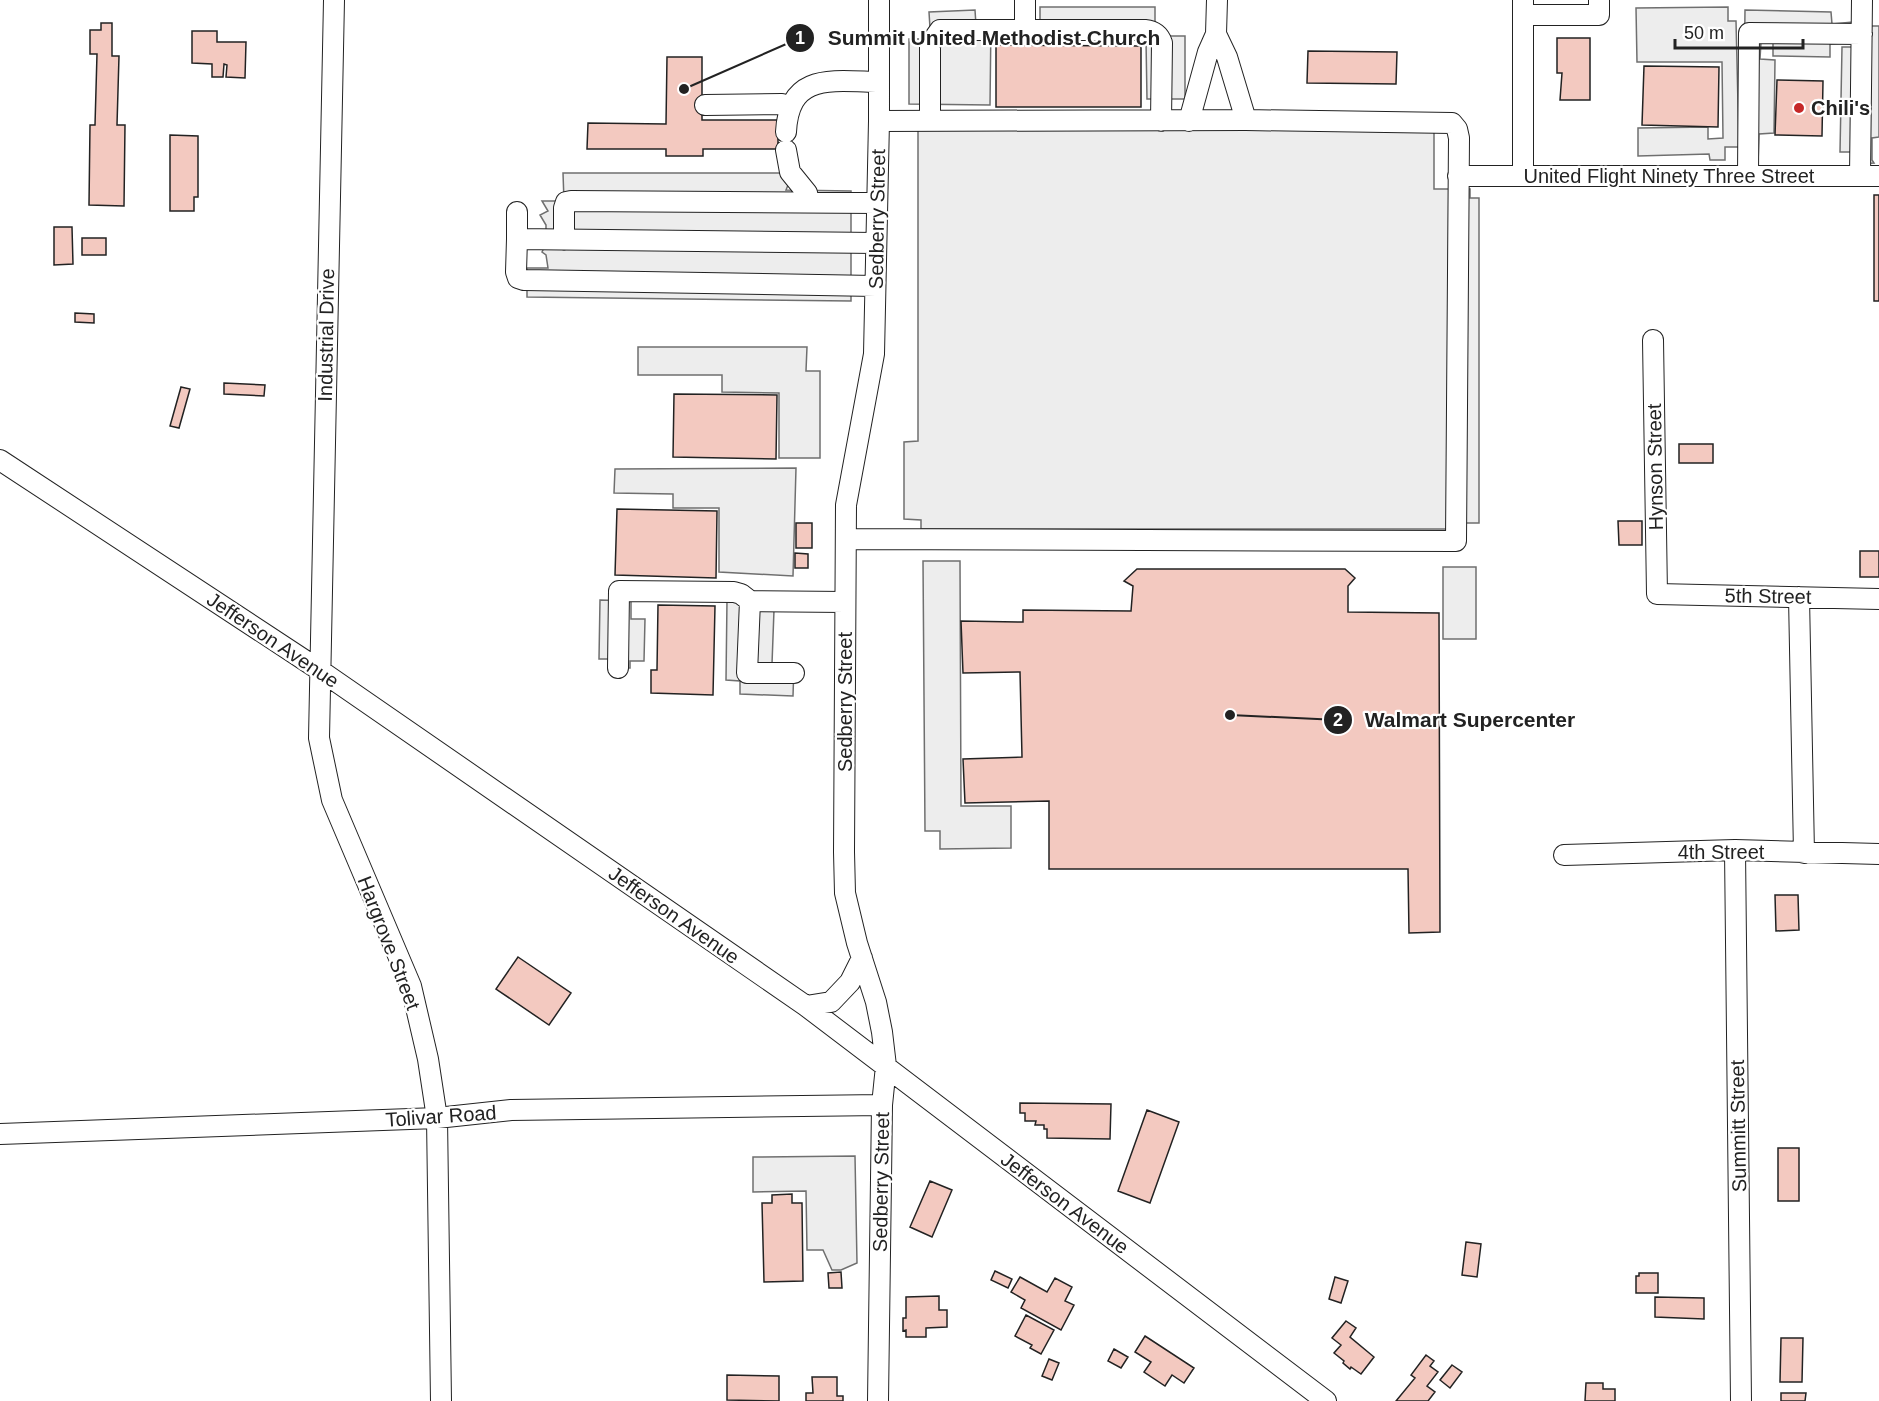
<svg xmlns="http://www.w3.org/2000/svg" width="1879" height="1401" font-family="Helvetica,sans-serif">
<rect width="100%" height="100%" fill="#fff"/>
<path fill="#ededed" stroke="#6f6f6f" stroke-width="1.5" d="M1040 7H1155V22L1170 36H1185V99H1147L1146 40H1040Z
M1728 7V21H1736L1739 147H1725V160H1710L1709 154 1638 156V128L1708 127V139L1723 138 1722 62H1637L1636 8Z
M975 10 976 25 991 21 990 105 909 104V39H921L930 28 929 12Z
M1745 10 1831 12 1832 24 1853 22 1872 26H1879V137L1872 138V160L1874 163 1852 164 1856 152H1840L1842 47H1856V42L1830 44V57L1773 56V40L1761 42 1760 59 1775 60 1774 133 1759 134 1758 165H1743Z
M918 129H1434V189H1470V198H1479V523H1447V529H921V520L904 519V442L918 441Z
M563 173H793L786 190 851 191V301L527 297V268H548L546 255 542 252 546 244V225L540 215 548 211 542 201H564Z
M638 347H807L806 371H820V458H779V393L722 392V375H638Z
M796 468 793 576 719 572V508H673V494L614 493 615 469Z
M923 561H960L961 806H1011V848L940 849V831H925Z
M1443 567H1476V639H1443Z
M735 583 758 593 774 610 772 664 794 665 793 696 740 694V681L726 680 727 600Z
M600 600 631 601V619H645L644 661H630V668H611V659H599Z
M855 1156 857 1263 841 1270H832L823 1250H807L806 1191 753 1192V1157Z"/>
<path fill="#f3c9c0" stroke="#222" stroke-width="1.5" d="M101 23H112V56H119L117 125H125L124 206 89 205 90 125H95L97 54H90V30H101Z
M192 31H217V42H246L245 78 226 77 227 65 224 64 223 77H212V64L192 63Z
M1557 38H1590V100H1560L1562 73H1557Z
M996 45 1141 46V107H996Z
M1308 51 1397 52 1396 84 1307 83Z
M667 57H702V120H778V149H703V156H666V149H587L588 123 666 124Z
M1644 66 1719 67 1718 127 1642 125Z
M1777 80 1823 81 1822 136 1775 135Z
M170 135 198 136V197H194V211H170Z
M1874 195H1879V301H1874Z
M54 227H72L73 264 54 265Z
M82 238H106V255H82Z
M75 313 94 314V323L75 322Z
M224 383 265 385 264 396 224 394Z
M181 387 190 389 179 428 170 426Z
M674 394 777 395 776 459 673 457Z
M1679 444H1713V463H1679Z
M617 509 717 511 716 578 615 575Z
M1618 521H1642V545H1619Z
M796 523H812V548H796Z
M1860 551H1879V577H1860Z
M795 553 808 554V568H795Z
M1137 569H1345L1355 578 1348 586V612L1439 613 1440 932 1409 933 1408 869H1049V801L965 803 963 759 1022 757 1020 672 963 673 961 621 1023 622V610L1131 611 1133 586 1124 581Z
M658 605 715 606 713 695 651 693V670H657Z
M1775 895H1798L1799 930 1776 931Z
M518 957 571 993 549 1025 496 989Z
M1020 1103 1111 1104 1110 1139 1047 1138V1129H1044V1125H1035L1036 1121H1025V1113H1020Z
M1147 1110 1179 1122 1150 1203 1118 1191Z
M1778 1148H1799V1201H1778Z
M930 1181 952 1190 932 1237 910 1227Z
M792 1194V1203H802L803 1281 764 1282 762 1203H772V1195Z
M1466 1242 1481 1244 1477 1277 1462 1275Z
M995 1271 1012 1279 1008 1288 991 1280Z
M841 1272 842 1288H829L828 1273Z
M1639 1273H1658V1293H1636V1276H1639Z
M1020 1277 1047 1292 1055 1278 1072 1287 1065 1301 1074 1305 1061 1330 1021 1308 1025 1300 1011 1292Z
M1335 1277 1348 1281 1341 1303 1329 1299Z
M939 1296V1310H947V1327L926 1328V1337H906V1330L903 1331V1318H906V1297Z
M1655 1297 1704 1298V1319L1655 1317Z
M1026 1315 1054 1330 1041 1354 1030 1348 1032 1345 1015 1336Z
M1346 1321 1356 1328 1350 1337 1374 1357 1361 1374 1351 1367 1350 1369 1343 1363 1344 1361 1334 1353 1341 1345 1332 1338Z
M1145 1336 1194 1368 1184 1383 1172 1375 1165 1386 1144 1372 1151 1362 1135 1352Z
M1781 1338H1803L1802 1382H1780Z
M1114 1349 1128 1357 1121 1368 1108 1361Z
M1426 1355 1434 1361 1430 1366 1438 1372 1427 1386 1435 1392 1428 1401H1396L1415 1378 1411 1375Z
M1049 1359 1059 1363 1052 1380 1042 1376Z
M1452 1365 1462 1372 1450 1388 1440 1380Z
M727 1375 779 1376V1401L727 1400Z
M812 1377H837V1396H843V1401H806V1393H813Z
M1586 1383H1603V1389H1615V1401H1585Z
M1781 1393H1806L1805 1401H1781Z"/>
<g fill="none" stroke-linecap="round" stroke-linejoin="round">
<defs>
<path id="minor" d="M334 0 319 738 332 800 411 986 428 1059 437 1118 441 1401
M1523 15H1599V0
M1025 30V0
M1216 34 1227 57 1246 120
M705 105 782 104 789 107
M930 121V44L940 30H1145C1154 31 1159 34 1162 43L1161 121
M1189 121 1208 52 1216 34 1217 0
M786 132C789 72 832 81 879 82
M786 150 790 172 807 193 809 202
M1458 176H1879
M1523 176V0
M1748 176 1749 33 1862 34
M1860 176 1862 0
M517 239V212
M564 240V208L566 202 571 201 877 203
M875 286 524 280 518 278 516 272 517 239 876 243
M1653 340 1657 594 1879 599
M0 460 321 671 806 1006 1326 1401
M846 539 1456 541 1459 138 1457 129 1452 123 1246 120 879 121
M1799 597 1804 853
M750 601 747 673H794
M618 668 619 591 734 592 741 594 750 601 845 602
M1735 850 1741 1401
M1564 855 1735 850 1879 854
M806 1006 831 1002 850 982 862 958
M0 1134 437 1118 511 1110 882 1105
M878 1401 882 1105 886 1066 882 1032 876 1002 857 943 845 893 844 852 846 505 874 354 879 121V0"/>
</defs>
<use href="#minor" stroke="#222" stroke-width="22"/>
<use href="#minor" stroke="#fff" stroke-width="20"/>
</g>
<circle fill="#c62828" stroke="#fff" stroke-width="2" cx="1799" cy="108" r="6"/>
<g text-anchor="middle" stroke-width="4.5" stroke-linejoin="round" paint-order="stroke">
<g font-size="20" font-weight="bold" fill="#222" stroke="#fff" text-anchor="start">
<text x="1811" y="115">Chili's</text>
</g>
<g font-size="20" fill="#222" stroke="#fff">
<text x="1669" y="183">United Flight Ninety Three Street</text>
<text transform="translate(877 219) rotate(-89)" y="7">Sedberry Street</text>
<text transform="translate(326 335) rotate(-89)" y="7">Industrial Drive</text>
<text transform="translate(1655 467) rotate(-91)" y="7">Hynson Street</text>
<text transform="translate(1768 596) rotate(1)" y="7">5th Street</text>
<text transform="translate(273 640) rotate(34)" y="7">Jefferson Avenue</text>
<text transform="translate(845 702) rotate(-90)" y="7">Sedberry Street</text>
<text x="1721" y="859">4th Street</text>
<text transform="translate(674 915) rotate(35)" y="7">Jefferson Avenue</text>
<text transform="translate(389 943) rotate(69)" y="7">Hargrove Street</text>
<text transform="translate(441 1116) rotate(-4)" y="7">Tolivar Road</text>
<text transform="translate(1738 1126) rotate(-91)" y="7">Summitt Street</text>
<text transform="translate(881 1182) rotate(-89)" y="7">Sedberry Street</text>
<text transform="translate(1065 1203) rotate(37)" y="7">Jefferson Avenue</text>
</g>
</g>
<path fill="none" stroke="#222" stroke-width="2" d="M684 89L800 38M1230 715L1338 720"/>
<g fill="#222" stroke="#fff" stroke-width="2">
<circle cx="684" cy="89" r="6"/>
<circle cx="1230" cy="715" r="6"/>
<circle cx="800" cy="38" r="15"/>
<circle cx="1338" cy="720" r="15"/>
</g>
<g font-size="18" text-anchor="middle" font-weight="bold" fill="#fff">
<text x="800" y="44">1</text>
<text x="1338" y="726">2</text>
</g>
<g font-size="21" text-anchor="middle" font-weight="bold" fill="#222" stroke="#fff" stroke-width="4.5" stroke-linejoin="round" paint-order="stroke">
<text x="994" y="45">Summit United Methodist Church</text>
<text x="1470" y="727">Walmart Supercenter</text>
</g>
<path d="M1675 39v9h128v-9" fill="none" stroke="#222222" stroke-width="3"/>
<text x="1684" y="39" font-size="18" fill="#222222" stroke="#ffffff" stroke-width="4.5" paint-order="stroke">50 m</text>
</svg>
